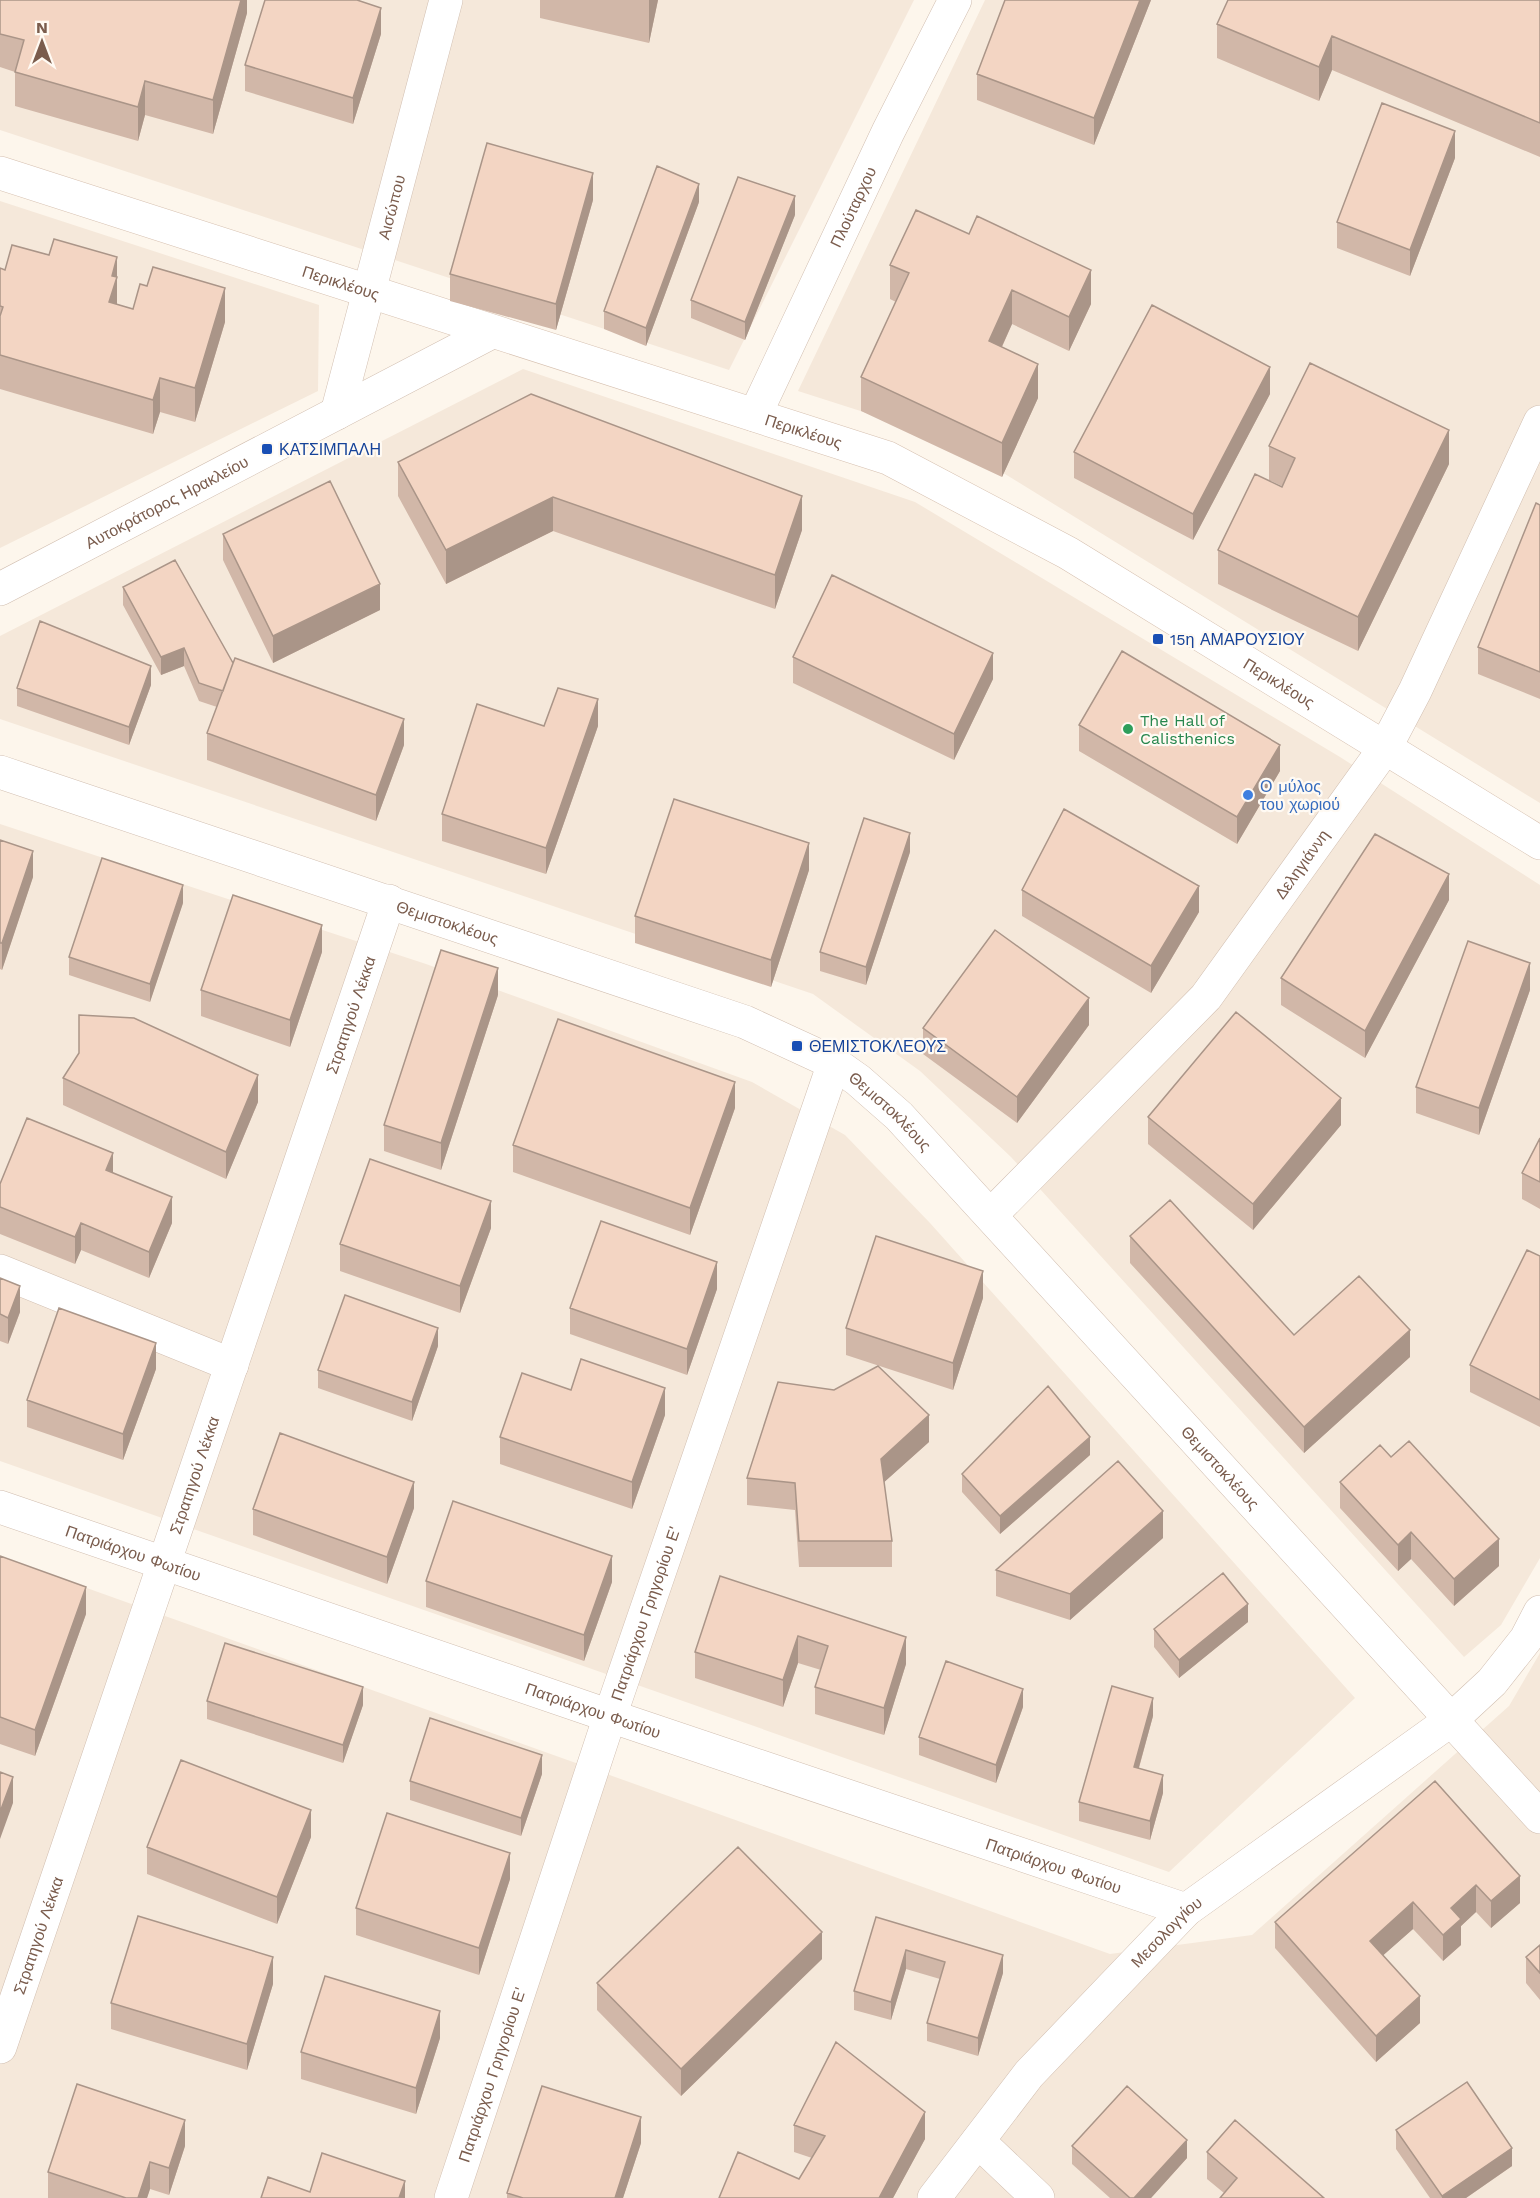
<svg xmlns="http://www.w3.org/2000/svg" width="1540" height="2198" font-family="'Work Sans',sans-serif">
<rect width="100%" height="100%" fill="#fdf6ec"/>
<path fill="#f5e8da" d="M0 0H914L729 370 0 130Z
M985 0H1540V803L948 439 798 391Z
M0 201 319 305 318 391 0 548Z
M523 369 915 502 1340 757 1540 885V1558L1501 1625 1464 1657 1011 1157 920 1071 813 994 0 719V636Z
M0 824 426 964 752 1082 845 1135 930 1223 1355 1698 1169 1872 0 1461Z
M0 1557 1110 1954 1252 1935 1509 1706 1540 1653V2198H0Z"/>
<g fill="none" stroke-linecap="round" stroke-linejoin="round">
<defs>
<g id="minor">
<path id="s1" d="M337 413 446 0"/>
<path id="s2" d="M755 415 888 132 955 0"/>
<path id="s3" d="M0 589 492 332"/>
<path id="s4" d="M0 772 745 1022 834 1063 858 1080 899 1116 1540 1817"/>
<path id="s5" d="M991 1215 1206 997 1385 748 1415 691 1540 422"/>
<path d="M0 1271 232 1365"/>
<path id="s6" d="M0 1507 610 1716 1186 1910"/>
<path id="s7" d="M0 2047 389 901"/>
<path d="M978 2141 1038 2198"/>
<path id="s8" d="M451 2198 610 1716 834 1063"/>
<path id="s9" d="M934 2198 1029 2074 1186 1910 1451 1720 1492 1682 1526 1639 1540 1612"/>
</g>
<g id="secondary">
<path id="s10" d="M0 173 888 458 1068 553 1540 843"/>
</g>
</defs>
<use href="#minor" stroke="#d1beb0" stroke-width="34"/>
<use href="#secondary" stroke="#d6c0b0" stroke-width="34"/>
<use href="#minor" stroke="#fff" stroke-width="33"/>
<use href="#secondary" stroke="#fff" stroke-width="33"/>
</g>
<path fill="#d1b7a8" d="M0 0H247V13L213 134 145 115 138 141 15 106V72L0 67Z
M540 0H658L649 43 540 18Z
M1151 0 1094 145 977 100V74Z
M1540 0V157L1332 70 1319 101 1217 58V24Z
M381 34 353 124 245 91V65Z
M1455 158 1410 276 1337 248V222Z
M593 200 556 330 450 301V274Z
M699 202 646 346 604 329V311Z
M795 215 745 340 691 318V300Z
M890 265 1091 304 1069 351 1012 324 1002 347 1038 398 1002 477 861 411V377L896 302 890 299Z
M0 268 133 309 225 322 195 422 160 412 153 434 0 389Z
M1270 394 1193 540 1074 478V452Z
M1269 446 1449 464 1358 651 1218 584V550L1282 486 1269 480Z
M398 462 802 530 775 609 553 531 446 584 398 496Z
M1540 505V699L1478 674V647Z
M223 534 380 610 273 663 223 560Z
M123 587 233 663 404 745 376 821 207 760V733L217 707 199 701 184 666 161 675 123 605Z
M793 657 993 679 954 760 793 683Z
M151 685 129 745 17 706V688Z
M1079 725 1280 771 1237 844 1079 751Z
M544 726H598L546 874 442 841V814Z
M0 840 33 877 2 970 0 969Z
M910 852 866 985 820 971V952Z
M809 870 771 987 635 943V916Z
M1022 890 1199 912 1151 993 1022 916Z
M1449 900 1365 1058 1281 1005V978Z
M183 903 150 1002 69 975V957Z
M322 952 290 1047 201 1016V990Z
M1530 990 1479 1135 1416 1113V1087Z
M498 995 441 1170 384 1151V1125Z
M1089 1025 1017 1123 923 1054V1028Z
M63 1078 258 1102 226 1179 63 1105Z
M735 1108 690 1235 513 1172V1145Z
M1148 1117 1341 1125 1253 1230 1148 1144Z
M1540 1138V1209L1522 1199V1173Z
M113 1173 172 1223 149 1278 81 1250 75 1264 0 1234V1184Z
M491 1228 460 1313 340 1271V1244Z
M1130 1236 1294 1335 1410 1357 1304 1453 1130 1263Z
M1540 1256V1427L1470 1392V1365Z
M0 1278 20 1312 8 1344 0 1341Z
M717 1289 687 1375 570 1334V1308Z
M983 1298 953 1390 846 1355V1328Z
M438 1346 412 1421 318 1388V1370Z
M156 1369 123 1460 27 1427V1400Z
M571 1390 665 1415 632 1509 500 1464V1437Z
M929 1442 884 1482 892 1541V1567H799L795 1510 747 1505V1478Z
M1090 1455 1000 1534 962 1492V1474Z
M1391 1457 1499 1566 1454 1606 1411 1559 1398 1571 1340 1508V1482Z
M414 1508 387 1584 253 1535V1509Z
M1163 1538 1070 1620 996 1596V1570Z
M0 1556 86 1614 35 1756 0 1744Z
M720 1576 906 1664 884 1735 815 1714V1687L821 1670 798 1663 783 1707 695 1678V1652Z
M426 1581 612 1582 584 1661 426 1607Z
M1248 1622 1179 1678 1154 1647V1629Z
M207 1701 363 1705 343 1763 207 1719Z
M1023 1707 996 1783 919 1755V1737Z
M1153 1716 1139 1768 1163 1793 1150 1840 1079 1821V1802Z
M542 1774 521 1836 410 1800V1781Z
M1435 1781 1520 1903 1491 1928 1476 1912 1461 1926V1945L1443 1961 1413 1929 1383 1955 1420 2023 1376 2062 1275 1948V1922Z
M311 1837 277 1924 147 1874V1847Z
M510 1879 479 1975 356 1935V1908Z
M876 1917 1003 1973 978 2056 927 2041V2023L940 1979 906 1969 891 2020 854 2010V1991Z
M1540 1945V2000L1526 1983V1957Z
M822 1959 681 2096 597 2010V1983Z
M273 1984 247 2070 111 2029V2003Z
M440 2038 416 2114 301 2079V2052Z
M794 2125 925 2139 893 2198H719L799 2179 812 2158 794 2152Z
M1396 2130 1512 2166 1466 2198H1430L1396 2149Z
M641 2143 623 2198H507V2193Z
M185 2146 169 2195 150 2189 147 2198H48V2172Z
M1072 2146 1187 2158 1151 2198H1110L1072 2164Z
M1207 2152 1324 2198 1224 2193 1207 2179Z"/>
<path fill="#aa9588" d="M241 0H247V13L213 134V100Z
M649 0H658L649 43Z
M1140 0H1151L1094 145V118Z
M381 8V34L353 124V98Z
M1332 36V70L1319 101V67Z
M145 81V115L138 141V107Z
M1455 131V158L1410 276V250Z
M593 173V200L556 330V304Z
M699 184V202L646 346V328Z
M795 196V215L745 340V322Z
M117 257V311L109 302 112 276Z
M1091 270V304L1069 351V317Z
M225 288V322L195 422V388Z
M1012 290V324L989 375V341Z
M1038 364V398L1002 477V443Z
M1270 367V394L1193 540V514Z
M160 378V412L153 434V400Z
M1449 430V464L1358 651V617Z
M802 496V530L775 609V575Z
M553 497V531L446 584V550Z
M380 584V610L273 663V636Z
M184 648V666L161 675V657Z
M993 653V679L954 760V734Z
M151 666V685L129 745V727Z
M598 699V726L546 874V848Z
M404 719V745L376 821V795Z
M1280 745V771L1237 844V817Z
M910 833V852L866 985V967Z
M809 843V870L771 987V960Z
M33 851V877L2 970V943Z
M1449 874V900L1365 1058V1031Z
M183 885V903L150 1002V984Z
M1199 886V912L1151 993V966Z
M322 925V952L290 1047V1020Z
M1530 963V990L1479 1135V1108Z
M498 968V995L441 1170V1143Z
M1089 998V1025L1017 1123V1097Z
M258 1075V1102L226 1179V1152Z
M735 1082V1108L690 1235V1208Z
M1341 1098V1125L1253 1230V1204Z
M113 1153V1179L106 1170Z
M172 1197V1223L149 1278V1252Z
M491 1201V1228L460 1313V1286Z
M81 1223V1250L75 1264V1237Z
M717 1262V1289L687 1375V1349Z
M983 1271V1298L953 1390V1363Z
M20 1286V1312L8 1344V1318Z
M438 1328V1346L412 1421V1402Z
M1410 1330V1357L1304 1453V1427Z
M156 1343V1369L123 1460V1434Z
M665 1388V1415L632 1509V1482Z
M929 1415V1442L881 1485V1459Z
M1090 1437V1455L1000 1534V1516Z
M414 1482V1508L387 1584V1557Z
M1163 1511V1538L1070 1620V1594Z
M1411 1532V1559L1398 1571V1545Z
M1499 1539V1566L1454 1606V1579Z
M612 1556V1582L584 1661V1635Z
M86 1587V1614L35 1756V1730Z
M1248 1604V1622L1179 1678V1660Z
M798 1636V1663L783 1707V1680Z
M906 1637V1664L884 1735V1708Z
M363 1687V1705L343 1763V1745Z
M1023 1689V1707L996 1783V1765Z
M1153 1698V1716L1134 1785V1767Z
M542 1755V1774L521 1836V1818Z
M1163 1775V1793L1150 1840V1821Z
M13 1777V1803L0 1839V1812Z
M311 1810V1837L277 1924V1897Z
M510 1853V1879L479 1975V1948Z
M1520 1876V1903L1491 1928V1901Z
M1476 1885V1912L1461 1926V1945L1443 1961V1935L1451 1908Z
M1413 1902V1929L1370 1967V1941Z
M822 1932V1959L681 2096V2069Z
M906 1950V1969L891 2020V2002Z
M1003 1955V1973L978 2056V2038Z
M273 1957V1984L247 2070V2044Z
M1420 1996V2023L1376 2062V2036Z
M440 2011V2038L416 2114V2088Z
M925 2112V2139L893 2198H879Z
M641 2117V2143L623 2198H615Z
M185 2120V2146L169 2195V2168Z
M1187 2140V2158L1151 2198H1134Z
M1512 2148V2166L1466 2198H1442V2196Z
M150 2162V2189L147 2198H138Z
M405 2181V2198H399Z"/>
<path fill="#f3d5c3" stroke="#aa9588" stroke-width="1.5" d="M0 0H241L213 100 145 81 138 107 15 72 24 40 0 34Z
M265 0H357L381 8 353 98 245 65Z
M1005 0H1140L1094 118 977 74Z
M1228 0H1540V123L1332 36 1319 67 1217 24Z
M1382 103 1455 131 1410 250 1337 222Z
M487 143 593 173 556 304 450 274Z
M657 166 699 184 646 328 604 311Z
M738 177 795 196 745 322 691 300Z
M916 210 969 234 977 216 1091 270 1069 317 1012 290 989 341 1038 364 1002 443 861 377 909 273 890 265Z
M54 239 117 257 112 276 117 277 109 302 133 309 140 284 147 286 153 267 225 288 195 388 160 378 153 400 0 355V316L3 307 0 306V268L5 270 12 245 49 255Z
M1152 305 1270 367 1193 514 1074 452Z
M1310 363 1449 430 1358 617 1218 550 1255 474 1282 487 1295 458 1269 446Z
M531 394 802 496 775 575 553 497 446 550 398 462Z
M330 481 380 584 273 636 223 534Z
M1536 503 1540 505V672L1478 647Z
M175 560 233 663 223 691 199 683 184 648 161 657 123 587Z
M832 575 993 653 954 734 793 657Z
M40 621 151 666 129 727 17 688Z
M1122 651 1280 745 1237 817 1079 725Z
M235 658 404 719 376 795 207 733Z
M558 688 598 699 546 848 442 814 477 704 544 726Z
M674 799 809 843 771 960 635 916Z
M1064 809 1199 886 1151 966 1022 890Z
M864 818 910 833 866 967 820 952Z
M1375 834 1449 874 1365 1031 1281 978Z
M0 840 33 851 2 943H0Z
M102 858 183 885 150 984 69 957Z
M233 895 322 925 290 1020 201 990Z
M995 930 1089 998 1017 1097 923 1028Z
M1468 941 1530 963 1479 1108 1416 1087Z
M441 950 498 968 441 1143 384 1125Z
M1236 1012 1341 1098 1253 1204 1148 1117Z
M79 1015 134 1018 258 1075 226 1152 63 1078 79 1053Z
M558 1019 735 1082 690 1208 513 1145Z
M27 1118 113 1153 106 1170 172 1197 149 1252 81 1223 75 1237 0 1207V1184Z
M1540 1138V1182L1522 1173Z
M370 1159 491 1201 460 1286 340 1244Z
M1170 1200 1294 1335 1359 1276 1410 1330 1304 1427 1130 1236Z
M601 1221 717 1262 687 1349 570 1308Z
M876 1236 983 1271 953 1363 846 1328Z
M1527 1250 1540 1256V1400L1470 1365Z
M0 1278 20 1286 8 1318 0 1314Z
M345 1295 438 1328 412 1402 318 1370Z
M59 1308 156 1343 123 1434 27 1400Z
M581 1359 665 1388 632 1482 500 1437 522 1373 571 1390Z
M878 1366 929 1415 881 1459 892 1541H799L795 1483 747 1478 778 1382 834 1390Z
M1048 1386 1090 1437 1000 1516 962 1474Z
M280 1433 414 1482 387 1557 253 1509Z
M1409 1441 1499 1539 1454 1579 1411 1532 1398 1545 1340 1482 1380 1445 1391 1457Z
M1118 1461 1163 1511 1070 1594 996 1570Z
M453 1501 612 1556 584 1635 426 1581Z
M0 1556 86 1587 35 1730 0 1717Z
M1223 1573 1248 1604 1179 1660 1154 1629Z
M720 1576 906 1637 884 1708 815 1687 828 1646 798 1636 783 1680 695 1652Z
M225 1643 363 1687 343 1745 207 1701Z
M946 1661 1023 1689 996 1765 919 1737Z
M1112 1686 1153 1698 1134 1767 1163 1775 1150 1821 1079 1802Z
M430 1718 542 1755 521 1818 410 1781Z
M181 1760 311 1810 277 1897 147 1847Z
M0 1772 13 1777 0 1812Z
M1435 1781 1520 1876 1491 1901 1476 1885 1451 1908 1461 1919 1443 1935 1413 1902 1370 1941 1420 1996 1376 2036 1275 1922Z
M387 1813 510 1853 479 1948 356 1908Z
M738 1847 822 1932 681 2069 597 1983Z
M138 1916 273 1957 247 2044 111 2003Z
M876 1917 1003 1955 978 2038 927 2023 945 1962 906 1950 891 2002 854 1991Z
M1540 1945V1973L1526 1957Z
M325 1976 440 2011 416 2088 301 2052Z
M836 2042 925 2112 879 2198H719L738 2152 799 2179 825 2136 794 2125Z
M1467 2082 1512 2148 1442 2196 1396 2130Z
M77 2084 185 2120 169 2168 150 2162 138 2198H126L48 2172Z
M542 2086 641 2117 615 2198H523L507 2193Z
M1127 2086 1187 2140 1134 2198H1130L1072 2146Z
M1235 2120 1324 2198H1220L1237 2178 1207 2152Z
M322 2153 405 2181 399 2198H261L268 2177 310 2192Z"/>
<g fill="#1a4fb4" stroke="#fffaf3" stroke-width="2">
<rect x="261" y="443" width="12" height="12" rx="3"/>
<rect x="1152" y="633" width="12" height="12" rx="3"/>
<rect x="791" y="1040" width="12" height="12" rx="3"/>
</g>
<circle fill="#2e9e5b" stroke="#fffaf3" stroke-width="2" cx="1128" cy="729" r="6"/>
<circle fill="#3f7fe0" stroke="#fffaf3" stroke-width="2" cx="1248" cy="795" r="6"/>
<g text-anchor="middle" stroke-width="4.5" stroke-linejoin="round" paint-order="stroke">
<g font-size="16" fill="#7a5c4d" stroke="#fffaf3">
<text dy="6" stroke="none"><textPath href="#s1" startOffset="213">Αισώπου</textPath></text>
<text dy="6" stroke="none"><textPath href="#s2" startOffset="230">Πλούταρχου</textPath></text>
<text dy="6" stroke="none"><textPath href="#s10" startOffset="358">Περικλέους</textPath></text>
<text dy="6" stroke="none"><textPath href="#s10" startOffset="844">Περικλέους</textPath></text>
<text dy="6" stroke="none"><textPath href="#s3" startOffset="188">Αυτοκράτορος Ηρακλείου</textPath></text>
<text dy="6" stroke="none"><textPath href="#s10" startOffset="1384">Περικλέους</textPath></text>
<text dy="6" stroke="none"><textPath href="#s5" startOffset="470">Δεληγιάννη</textPath></text>
<text dy="6" stroke="none"><textPath href="#s4" startOffset="472">Θεμιστοκλέους</textPath></text>
<text dy="6" stroke="none"><textPath href="#s7" startOffset="1090">Στρατηγού Λέκκα</textPath></text>
<text dy="6" stroke="none"><textPath href="#s4" startOffset="958">Θεμιστοκλέους</textPath></text>
<text dy="6" stroke="none"><textPath href="#s4" startOffset="1444">Θεμιστοκλέους</textPath></text>
<text dy="6" stroke="none"><textPath href="#s7" startOffset="604">Στρατηγού Λέκκα</textPath></text>
<text dy="6" stroke="none"><textPath href="#s6" startOffset="141">Πατριάρχου Φωτίου</textPath></text>
<text dy="6" stroke="none"><textPath href="#s8" startOffset="616">Πατριάρχου Γρηγορίου Ε'</textPath></text>
<text dy="6" stroke="none"><textPath href="#s6" startOffset="627">Πατριάρχου Φωτίου</textPath></text>
<text dy="6" stroke="none"><textPath href="#s6" startOffset="1113">Πατριάρχου Φωτίου</textPath></text>
<text dy="6" stroke="none"><textPath href="#s9" startOffset="354">Μεσολογγίου</textPath></text>
<text dy="6" stroke="none"><textPath href="#s7" startOffset="118">Στρατηγού Λέκκα</textPath></text>
<text dy="6" stroke="none"><textPath href="#s8" startOffset="130">Πατριάρχου Γρηγορίου Ε'</textPath></text>
</g>
<g font-size="16" fill="#164399" stroke="#fffaf3" text-anchor="start">
<text x="279" y="455">ΚΑΤΣΙΜΠΑΛΗ</text>
<text x="1170" y="645">15η ΑΜΑΡΟΥΣΙΟΥ</text>
<text x="809" y="1052">ΘΕΜΙΣΤΟΚΛΕΟΥΣ</text>
</g>
<g font-size="16" fill="#27864d" stroke="#fffaf3" text-anchor="start">
<text x="1140" y="726">The Hall of<tspan x="1140" dy="18">Calisthenics</tspan></text>
</g>
<g font-size="16" fill="#366cbe" stroke="#fffaf3" text-anchor="start">
<text x="1260" y="792">Ο μύλος<tspan x="1260" dy="18">του χωριού</tspan></text>
</g>
</g>
<g transform="translate(42 42)" stroke="#fffaf3" stroke-width="4.5" paint-order="stroke">
<path d="M0-4.5L10 22L0 15L-10 22Z" fill="#7a5c4d"/>
<text y="-9" font-size="16" font-weight="bold" text-anchor="middle" fill="#7a5c4d">N</text>
</g>
</svg>
